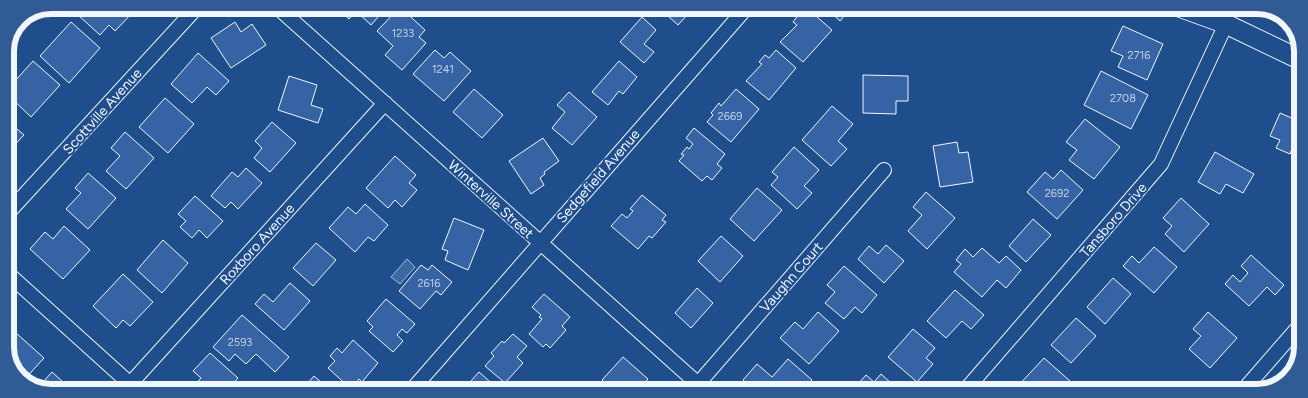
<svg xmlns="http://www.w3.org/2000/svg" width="1308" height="398" font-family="Figtree,sans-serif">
<rect width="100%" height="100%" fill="#1f4e8c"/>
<path fill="#3b69a3" stroke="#a8bbd7" d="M407 259 415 267 400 284 391 277Z"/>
<path fill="#3563a3" stroke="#f2f6ff" d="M87 5H129L135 10 115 31 109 25 100 35 78 15Z
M334 5H383L386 8 371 25 356 11 349 19Z
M657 6H684L683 7 689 13 678 25Z
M824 6H853L840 21Z
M400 7 425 30 419 37 426 43 402 70 385 55 393 46 377 31Z
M808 9 832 30 803 62 780 42 797 25 793 22 799 14 802 16Z
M642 17 656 30 644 44 654 52 644 63 620 42Z
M71 22 100 48 69 83 40 56Z
M235 22 241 32 252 24 266 45 231 68 211 38Z
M1123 26 1163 44 1147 80 1118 67 1123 56 1111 51Z
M435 50 444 58 450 52 471 71 444 101 413 74Z
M776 50 796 68 769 100 746 81 762 64 759 62 765 55 769 58Z
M198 53 229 81 216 95 207 87 192 103 171 84Z
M33 61 60 85 31 117 5 92Z
M619 61 637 77 623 94 619 91 608 105 592 92Z
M1101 71 1148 95 1131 129 1084 105Z
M863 75 908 76V101H896V114L863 113Z
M289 76 317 85 311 105 323 109 318 123 278 110Z
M474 89 503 115 482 138 453 112Z
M736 89 759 109 731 142 707 122 713 115 711 113 719 103 721 106Z
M569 92 597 117 572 145 552 128 565 112 557 105Z
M165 98 194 124 168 153 139 127Z
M832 106 853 124 838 141 847 149 831 166 802 140Z
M1280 113 1303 123 1302 150 1293 146 1290 154 1276 148 1280 140 1270 136Z
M1085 119 1120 147 1094 179 1069 160 1077 150 1066 142Z
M9 122 24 135 5 155V126Z
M272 122 296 143 270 172 254 158 262 148 255 141Z
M694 128 725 154 717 164 722 168 712 180 707 176 702 181 679 161 684 155 681 154 687 147 689 149 693 144 686 138Z
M125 132 154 158 126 189 106 171 120 156 111 148Z
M543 138 559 161 544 172 545 174 540 178 544 185 531 194 509 161Z
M957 142 959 153 968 152 973 182 940 187 933 146Z
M794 147 819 170 804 186 812 193 797 209 771 185 778 177 772 172Z
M1215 152 1254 174 1243 193 1226 184 1220 194 1198 182Z
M395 156 416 175 409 183 417 190 402 207 395 200 388 208 366 188Z
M246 168 262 183 238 209 231 202 225 208 211 196 232 172 238 177Z
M1061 170 1083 190 1057 219 1027 192 1045 172 1053 179Z
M88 173 116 198 88 229 66 209 81 193 75 188Z
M757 188 782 210 754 241 730 219Z
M926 192 955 218 927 249 908 231 922 215 913 207Z
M642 195 666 215 662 220 666 222 652 238 649 236 638 249 611 226 622 214 627 218 633 211 630 209Z
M195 196 223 221 207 238 199 230 192 238 180 227 186 221 178 214Z
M1181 198 1209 224 1184 252 1165 234 1172 226 1163 218Z
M365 204 388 225 374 241 368 237 355 252 329 228 348 207 356 214Z
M454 218 484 230 468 270 445 260 448 251 442 249Z
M1033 219 1051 235 1026 262 1009 246Z
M64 226 90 250 63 279 30 249 45 232 53 239Z
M721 236 743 256 720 282 698 261Z
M163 240 188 263 162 293 137 270Z
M316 243 336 260 313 286 293 268Z
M886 245 904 261 884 283 858 259 869 246 878 254Z
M1154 247 1177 267 1154 293 1123 266 1132 256 1139 263Z
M982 248 999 263 1006 256 1021 270 1006 288 997 280 982 297 954 272 961 264 956 260 965 249 973 257Z
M1251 255 1284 285 1275 295 1267 287 1249 306 1225 284 1233 275 1240 282 1248 273 1241 266Z
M421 265 428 270 432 265 452 282 441 295 436 291 420 309 399 291Z
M844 266 877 295 862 313 855 307 844 319 825 303 835 292 827 285Z
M123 274 153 302 130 326 123 320 116 328 93 306Z
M1113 278 1131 294 1105 324 1087 307Z
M290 283 310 301 284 330 255 304 264 294 273 302Z
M697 288 713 303 691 328 675 313Z
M955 290 984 315 971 329 962 321 946 338 927 321Z
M544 294 570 317 562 326 566 330 550 348 546 344 543 347 529 334 542 319 539 317 541 315 532 307Z
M386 299 415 324 407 333 402 329 397 335 403 341 393 352 369 331 373 327 367 321Z
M818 312 839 331 809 364 780 338 795 322 803 329Z
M1208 312 1237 338 1210 368 1189 349 1201 336 1193 329Z
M242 315 289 357 275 372 256 354 246 364 235 354 229 361 213 347Z
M1076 318 1096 336 1071 363 1051 345Z
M913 329 935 348 926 358 933 364 917 382 888 357Z
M16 333 44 358 23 381 16 377 5 353V345Z
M513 334 527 346 517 357 523 363 505 383 485 366 494 356 491 353 502 341 504 343Z
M353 340 378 363 362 382 359 379 351 389 328 368 335 361 330 356 337 348 342 353Z
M210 353 238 378 225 392H198L193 387 201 378 193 371Z
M623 357 648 379 636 392H605L610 387 602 380Z
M1044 358 1070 381 1059 393H1021L1016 388Z
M788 359 812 380 800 392H756L743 380 757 364 772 377Z
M52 372 73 391H39L36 390Z
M479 372 497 388 493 392H461Z
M881 374 902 393 851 392 866 375 874 382Z
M314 376 332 392H300Z
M1157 384 1167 393H1150Z"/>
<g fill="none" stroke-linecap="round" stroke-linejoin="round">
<defs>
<path id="street" d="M275 5 707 392
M5 216 199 5
M5 271 138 391
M130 384 385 103
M410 392 748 6
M691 392 884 170
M963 393 1161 164 1226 24
M1241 393 1302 323"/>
<path id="secondary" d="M1179 7 1226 24 1303 61"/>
</defs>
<use href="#street" stroke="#f2f6ff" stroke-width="16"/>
<use href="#secondary" stroke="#f2f6ff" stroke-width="21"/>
<use href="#street" stroke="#1f4e8c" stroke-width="14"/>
<use href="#secondary" stroke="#1f4e8c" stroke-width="19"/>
</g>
<g text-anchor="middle" stroke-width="4" stroke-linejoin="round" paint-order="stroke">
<g font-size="11" fill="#c3d1e8">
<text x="403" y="37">1233</text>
<text x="1139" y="59">2716</text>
<text x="443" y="73">1241</text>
<text x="1123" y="102">2708</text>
<text x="730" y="120">2669</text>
<text x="1057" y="197">2692</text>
<text x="429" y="287">2616</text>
<text x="240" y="346">2593</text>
</g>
<g font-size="14" fill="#f2f6ff" stroke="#1f4e8c">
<text transform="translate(102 111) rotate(-48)" y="5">Scottville Avenue</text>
<text transform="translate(598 176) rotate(-49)" y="5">Sedgefield Avenue</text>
<text transform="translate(491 199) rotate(42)" y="5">Winterville Street</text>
<text transform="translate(1113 220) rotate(-49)" y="5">Tansboro Drive</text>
<text transform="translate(257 244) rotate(-48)" y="5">Roxboro Avenue</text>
<text transform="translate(791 277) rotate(-49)" y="5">Vaughn Court</text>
</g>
</g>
<path d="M0 0H1308V398H0ZM51 14H1257A37 37 0 0 1 1294 51V347A37 37 0 0 1 1257 384H51A37 37 0 0 1 14 347V51A37 37 0 0 1 51 14Z" fill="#305b95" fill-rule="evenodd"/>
<path fill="none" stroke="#f2f6ff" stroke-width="6" d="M51 14H1257A37 37 0 0 1 1294 51V347A37 37 0 0 1 1257 384H51A37 37 0 0 1 14 347V51A37 37 0 0 1 51 14Z"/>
</svg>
